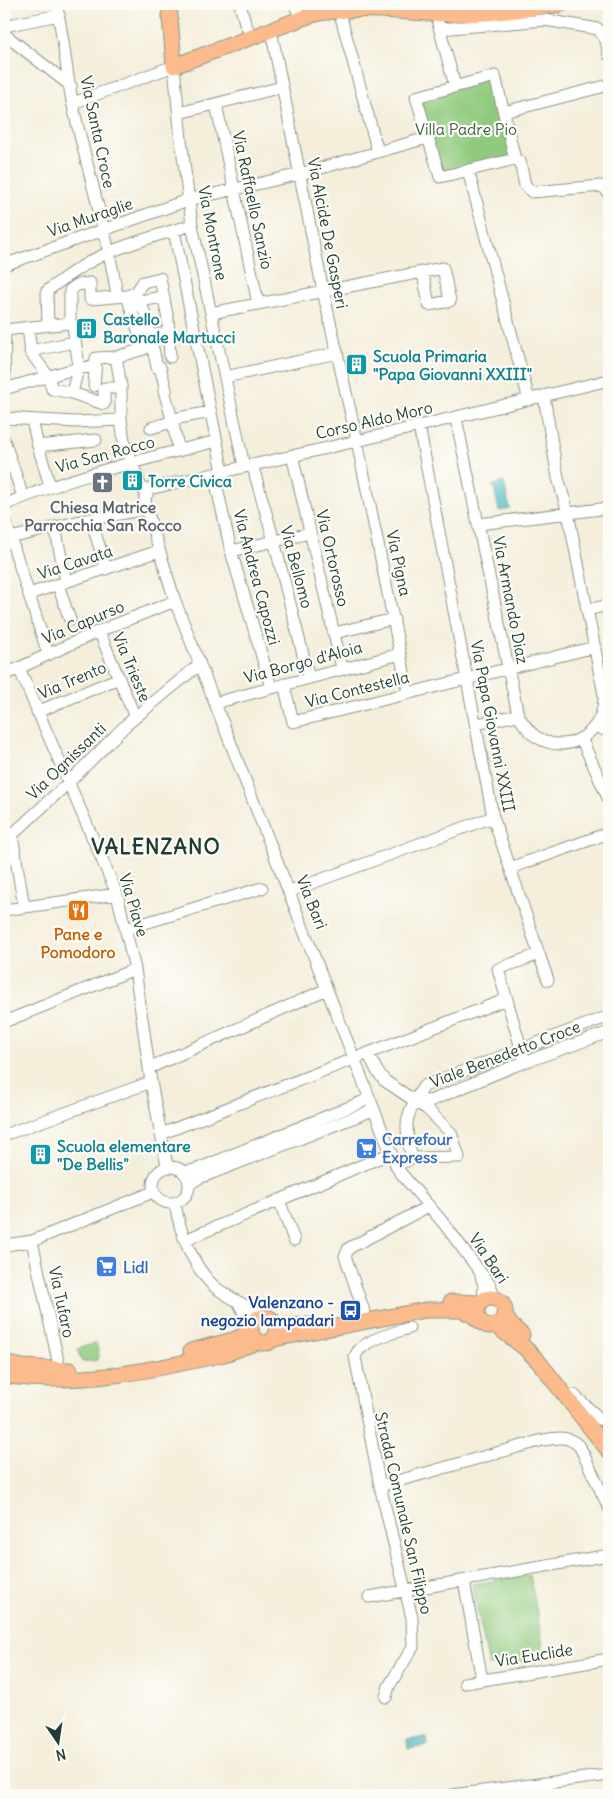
<svg xmlns="http://www.w3.org/2000/svg" width="613" height="1799" font-family="Delius,sans-serif">
<rect width="100%" height="100%" fill="#fdfcf7"/>
<filter id="ink" filterUnits="userSpaceOnUse"><feTurbulence type="fractalNoise" baseFrequency=".02" numOctaves="2"/><feDisplacementMap in="SourceGraphic" scale="10" xChannelSelector="R" yChannelSelector="G"/><feConvolveMatrix kernelMatrix="1 2 1 2 8 2 1 2 1" color-interpolation-filters="sRGB"/></filter>
<filter id="wash" filterUnits="userSpaceOnUse"><feTurbulence type="fractalNoise" baseFrequency=".0096" numOctaves="4" result="noise"/><feDisplacementMap in="SourceGraphic" scale="20" xChannelSelector="R" yChannelSelector="G"/><feGaussianBlur stdDeviation="1.12" result="paint"/><feColorMatrix in="noise" values="0 0 0 0 0 0 0 0 0 0 0 0 0 0 0 0 0 1.4 0 .05"/><feComposite in="paint" operator="in"/></filter>
<g filter="url(#wash)">
<rect width="100%" height="100%" fill="#f4eeda"/>
<path fill="#90ca7e" stroke="#588459" d="M495 76 515 159 440 177 416 97Z
M96 1343 99 1353 97 1360 82 1362 77 1349Z
M530 1575 545 1658 489 1666 472 1584Z"/>
<path fill="#4bbac0" stroke="#357c7a" d="M504 482 510 509 499 511 493 485Z
M426 1737 427 1746 408 1749 407 1740Z"/>
</g>
<g filter="url(#ink)">
<g fill="none" stroke-linecap="round" stroke-linejoin="round">
<defs>
<path id="minor" d="M56 4C64 37 66 72 73 106 87 169 107 231 117 295
M240 4 245 23 252 37
M295 4 300 19
M339 10 378 152
M438 23 455 86
M4 26 59 15
M440 29 545 20 598 29 606 40 609 55
M271 30 323 291 357 441 408 692
M4 34 71 86
M495 76 515 159 440 177 416 97Z
M73 103 174 66 181 140 192 225 244 466
M216 104 258 303
M504 112 609 85
M179 113 282 87
M515 159 520 162 525 185 532 192 601 186 606 189 609 195
M468 170 529 400
M174 231 223 472
M4 265 188 200 300 174 427 138
M135 294 145 313 157 367H160L166 390 164 391C171 412 174 430 179 451
M129 295 135 294 143 282 160 278 168 320 170 357
M139 301 163 297
M211 313 443 268 450 301 429 305 423 273
M70 323V290L77 285 90 283V299L127 296 144 349
M70 323 73 326 78 360 77 373 72 393
M48 324 47 291C65 277 90 260 110 252 137 241 164 233 192 225
M28 327 31 353 48 376 52 389 72 393 104 404V388H121
M4 330 70 323
M30 351 75 342
M116 357 121 386V420L124 441 140 485 147 494
M225 377 337 353
M4 383 5 330
M94 386 96 358 116 357 144 349 154 335 167 333
M4 389 78 368 96 367
M4 418 76 422 121 420
M456 418 518 715C523 723 527 730 535 736 567 758 606 732 604 695L568 513 558 478 544 397
M173 419 211 412
M32 420 38 446 50 486
M419 426 493 817 539 954 498 969 525 1062
M151 428 174 421
M4 440 23 497
M38 446 96 440
M292 455 342 668
M252 464 274 541 309 678
M214 474 231 551 271 687
M4 505C73 476 145 459 217 441
M4 517 48 654
M91 519 106 569
M479 524 609 508
M55 527 66 582
M10 538 77 522 146 509
M231 551 310 533
M58 585 70 620
M29 594 159 551
M587 610 609 605
M99 631 135 717
M334 633 394 619
M19 668 117 894 135 969 151 1082 167 1166
M4 675 99 631 175 601
M284 684 293 722 595 647
M215 703 400 654
M37 712 119 678
M477 724 518 715
M596 726 604 730 609 729
M581 738 609 800
M510 868 609 833
M290 891 493 817
M24 907 12 835 68 783 126 725 200 664
M4 910 117 894
M125 929 262 888
M539 954 548 980
M4 1022 135 969
M368 1053 377 1071 385 1081 427 1109 451 1133 459 1157 412 1158
M149 1068 327 989
M415 1100 430 1101 514 1066 609 1032
M161 1134 507 999
M4 1135 151 1082
M396 1166 412 1158C403 1123 405 1116 424 1086L609 1016
M153 1185a18 18 0 1 1 36 0a18 18 0 1 1-36 0Z
M184 1172 195 1170 369 1099
M189 1185 197 1179 373 1110
M279 1200 294 1240
M175 1203C179 1230 193 1268 215 1287 230 1299 248 1306 265 1317
M185 1240 391 1153
M32 1241 60 1370
M4 1247 12 1244 32 1241 153 1192
M481 1276 484 1286 483 1300
M495 1299 490 1285 445 1225 399 1171 391 1153 175 601 146 507 145 498 149 489 357 441 609 380
M239 1303 251 1327
M365 1314 345 1256 349 1248 429 1206
M574 1395 600 1419 609 1425
M380 1486 539 1441C555 1438 568 1434 580 1447L609 1508
M464 1581 482 1680
M369 1597 609 1555
M465 1683 609 1659
M386 1697 389 1686 413 1647 412 1618 380 1486 355 1357C360 1340 394 1333 409 1328
M452 1795 609 1775"/>
<path id="major" d="M169 4 174 66 311 15C358 4 401 13 448 14 487 15 524 9 562 4
M477 1312a14 14 0 1 1 28 0a14 14 0 1 1-28 0Z
M451 1302 480 1303
M504 1314 511 1325 522 1335
M251 1330a13 13 0 1 1 26 0a13 13 0 1 1-26 0Z
M275 1323 282 1326 308 1325
M495 1325 525 1348 538 1361 608 1450
M273 1339 425 1310H461L471 1314 481 1322
M191 1351 237 1339 251 1330
M4 1363 23 1367 70 1370
M4 1375C77 1387 152 1370 224 1354 236 1351 247 1344 260 1342"/>
</defs>
<use href="#minor" stroke="#8a9687" stroke-width="13"/>
<use href="#major" stroke="#8a9687" stroke-width="17"/>
<use href="#minor" stroke="#fff" stroke-width="11"/>
<use href="#major" stroke="#fbbb8c" stroke-width="15"/>
</g>
</g>
<defs>
<symbol id="building-square" viewBox="-11 -11 22 22"><rect x="-9" y="-9" width="18" height="18" rx="4" fill="#0f9aa8" stroke="#fdfcf7"/><path d="M-4-6H4V6H1V3H-1V6H-4ZM-2.5-4.3h1.7v1.8h-1.7ZM.8-4.3h1.7v1.8H.8ZM-2.5-1h1.7V.8h-1.7ZM.8-1h1.7V.8H.8Z" fill="#fff"/></symbol>
<symbol id="church-square" viewBox="-11 -11 22 22"><rect x="-9" y="-9" width="18" height="18" rx="4" fill="#6b7280" stroke="#fdfcf7"/><path d="M-1.2-6h2.4v3.5h3.3v2.4h-3.3V6h-2.4V-.1h-3.3v-2.4h3.3Z" fill="#fff"/></symbol>
<symbol id="restaurant-square" viewBox="-11 -11 22 22"><rect x="-9" y="-9" width="18" height="18" rx="4" fill="#e8710a" stroke="#fdfcf7"/><path d="M-5-6h1v4h1v-4h1v4h1v-4h1v5L-1.5 .5V6h-2V.5L-5-1ZM5-6V6H3V1.5H1.5Q1.5-4 5-6Z" fill="#fff"/></symbol>
<symbol id="supermarket-square" viewBox="-11 -11 22 22"><rect x="-9" y="-9" width="18" height="18" rx="4" fill="#3f7fe0" stroke="#fdfcf7"/><path d="M-6-5.5h2.5l.6 2H6L4.5 2H-2.5L-4.4-4H-6ZM-1.5 3.2a1.3 1.3 0 1 0 .1 0ZM3 3.2a1.3 1.3 0 1 0 .1 0Z" fill="#fff"/></symbol>
<symbol id="bus-square" viewBox="-11 -11 22 22"><rect x="-9" y="-9" width="18" height="18" rx="4" fill="#1a4fb4" stroke="#fdfcf7"/><path d="M-5-6H5V4H4V6H2V4H-2V6H-4V4H-5ZM-3.5-4V0h7V-4ZM-3.5 1.2v1.5H-2V1.2ZM2 1.2v1.5H3.5V1.2Z" fill="#fff"/></symbol>
</defs>
<g fill-rule="evenodd">
<use href="#building-square" x="74" y="316" width="25" height="25"/>
<use href="#building-square" x="344" y="352" width="25" height="25"/>
<use href="#building-square" x="120" y="468" width="25" height="25"/>
<use href="#church-square" x="90" y="470" width="25" height="25"/>
<use href="#restaurant-square" x="66" y="898" width="25" height="25"/>
<use href="#supermarket-square" x="354" y="1136" width="25" height="25"/>
<use href="#building-square" x="28" y="1142" width="25" height="25"/>
<use href="#supermarket-square" x="94" y="1254" width="25" height="25"/>
<use href="#bus-square" x="338" y="1298" width="25" height="25"/>
</g>
<g text-anchor="middle" stroke-width="4.5" stroke-linejoin="round" paint-order="stroke">
<g font-size="16" fill="#3b6046" stroke="#fdfcf7">
<text x="466" y="135">Villa Padre Pio</text>
</g>
<g font-size="16" fill="#1f3d34" stroke="#fdfcf7">
<text transform="translate(98 132) rotate(78)" y="6">Via Santa Croce</text>
<text transform="translate(253 200) rotate(78)" y="6">Via Raffaello Sanzio</text>
<text transform="translate(90 217) rotate(-19)" y="6">Via Muraglie</text>
<text transform="translate(213 233) rotate(79)" y="6">Via Montrone</text>
<text transform="translate(328 233) rotate(79)" y="6">Via Alcide De Gasperi</text>
<text transform="translate(374 420) rotate(-13)" y="6">Corso Aldo Moro</text>
<text transform="translate(105 454) rotate(-15)" y="6">Via San Rocco</text>
<text transform="translate(333 558) rotate(77)" y="6">Via Ortorosso</text>
<text transform="translate(75 562) rotate(-18)" y="6">Via Cavata</text>
<text transform="translate(399 563) rotate(78)" y="6">Via Pigna</text>
<text transform="translate(297 567) rotate(75)" y="6">Via Bellomo</text>
<text transform="translate(257 577) rotate(75)" y="6">Via Andrea Capozzi</text>
<text transform="translate(511 600) rotate(79)" y="6">Via Armando Diaz</text>
<text transform="translate(83 622) rotate(-23)" y="6">Via Capurso</text>
<text transform="translate(303 662) rotate(-15)" y="6">Via Borgo d'Aloia</text>
<text transform="translate(132 667) rotate(67)" y="6">Via Trieste</text>
<text transform="translate(72 680) rotate(-23)" y="6">Via Trento</text>
<text transform="translate(357 689) rotate(-14)" y="6">Via Contestella</text>
<text transform="translate(493 726) rotate(79)" y="6">Via Papa Giovanni XXIII</text>
<text transform="translate(66 761) rotate(-44)" y="6">Via Ognissanti</text>
<text transform="translate(312 902) rotate(68)" y="6">Via Bari</text>
<text transform="translate(134 905) rotate(73)" y="6">Via Piave</text>
<text transform="translate(505 1054) rotate(-21)" y="6">Viale Benedetto Croce</text>
<text transform="translate(489 1258) rotate(56)" y="6">Via Bari</text>
<text transform="translate(62 1302) rotate(78)" y="6">Via Tufaro</text>
<text transform="translate(404 1513) rotate(77)" y="6">Strada Comunale San Filippo</text>
<text transform="translate(534 1655) rotate(-9)" y="6">Via Euclide</text>
</g>
<g font-size="16" font-weight="bold" fill="#0d838f" stroke="#fdfcf7" text-anchor="start">
<text x="103" y="325">Castello<tspan x="103" dy="18">Baronale Martucci</tspan></text>
<text x="373" y="362">Scuola Primaria<tspan x="373" dy="18">"Papa Giovanni XXIII"</tspan></text>
<text x="148" y="487">Torre Civica</text>
<text x="57" y="1152">Scuola elementare<tspan x="57" dy="18">"De Bellis"</tspan></text>
</g>
<g font-size="16" font-weight="bold" fill="#5b616d" stroke="#fdfcf7">
<text x="103" y="513">Chiesa Matrice<tspan x="103" dy="18">Parrocchia San Rocco</tspan></text>
</g>
<g font-size="16" font-weight="bold" fill="#c56008" stroke="#fdfcf7">
<text x="78" y="940">Pane e<tspan x="78" dy="18">Pomodoro</tspan></text>
</g>
<g font-size="16" font-weight="bold" fill="#366cbe" stroke="#fdfcf7" text-anchor="start">
<text x="382" y="1145">Carrefour<tspan x="382" dy="18">Express</tspan></text>
<text x="123" y="1273">Lidl</text>
</g>
<g font-size="16" font-weight="bold" fill="#164399" stroke="#fdfcf7" text-anchor="end">
<text x="334" y="1308">Valenzano -<tspan x="334" dy="18">negozio lampadari</tspan></text>
</g>
<g font-size="21" font-weight="bold" letter-spacing="1" fill="#1f3d34" stroke="#fdfcf7">
<text x="156" y="854">VALENZANO</text>
</g>
</g>
<rect width="613" height="1799" fill="none" stroke="#fdfcf7" stroke-width="20"/>
<g transform="translate(58 1742) rotate(167)" stroke="#fdfcf7" stroke-width="4" paint-order="stroke">
<path d="M0-4L9 19L0 12L-9 19Z" fill="#1f3d34"/>
<text y="-8" font-size="14" font-weight="bold" text-anchor="middle" fill="#1f3d34">N</text>
</g>
</svg>
